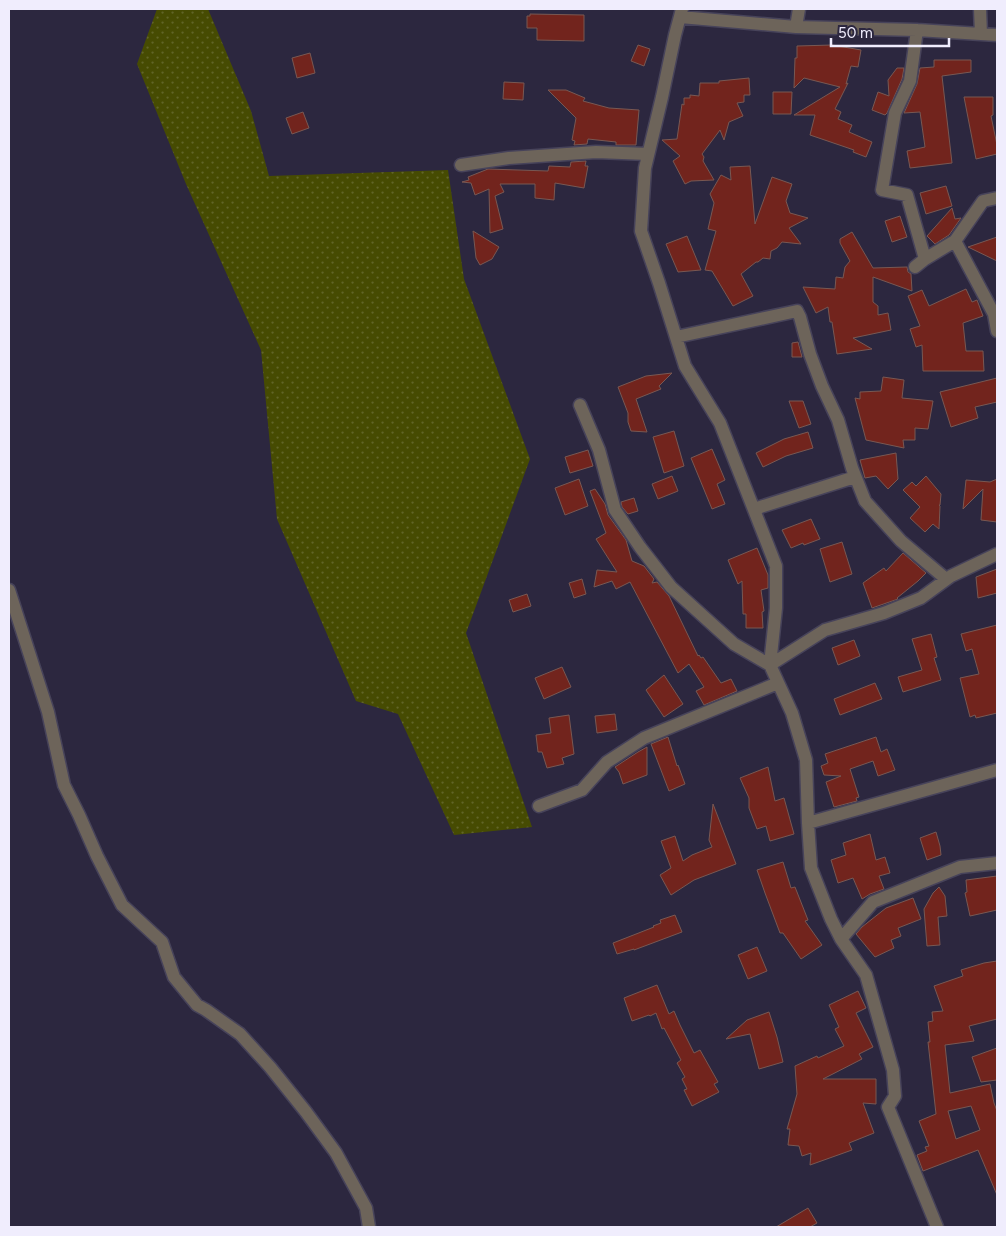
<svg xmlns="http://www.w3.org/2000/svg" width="1006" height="1236" font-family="Figtree,sans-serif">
<defs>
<pattern id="grass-dots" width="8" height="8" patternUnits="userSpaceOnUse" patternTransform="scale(1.25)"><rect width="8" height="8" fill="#464b02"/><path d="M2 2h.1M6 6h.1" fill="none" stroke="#616528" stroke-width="1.8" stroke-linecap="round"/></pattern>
</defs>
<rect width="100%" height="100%" fill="#2c273f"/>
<path fill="url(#grass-dots)" d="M157 9H208L251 111 269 176 448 170 464 279 530 459 466 633 532 827 454 835 398 714 356 701 277 519 261 350 186 184 137 64Z"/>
<path fill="#72241d" stroke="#785853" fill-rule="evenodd" d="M530 14 584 15V41L537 40V28H527V16H530Z
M638 45 650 49 644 66 631 61Z
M832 45 861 50 858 67 851 66 846 84 848 83 835 109 841 112 838 119 852 125 849 132 872 142 866 157 853 152 854 150 810 135 815 115H794L840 87 804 78 794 88 795 58H797V46Z
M310 53 315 73 297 78 292 58Z
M934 60H971V72L942 76 952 163 910 168 907 151 925 147 920 112 904 113 917 84 920 68 934 67Z
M897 68H904L902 79 887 113 885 115 872 110 878 92 889 96 888 80Z
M749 78 750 95H744V102L737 103 743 116 729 122 724 140 720 130 702 154 704 157 703 161 714 180 691 181 685 184 673 161 680 156 662 140 677 139 682 104 684 105V98H690V95L699 96 700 83H719V81Z
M504 82 524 83 523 100 503 99Z
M548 90H566L585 98 583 101 609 108 639 110 636 145H616V142L588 139 587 144 574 145 575 141 572 140 576 118Z
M773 92H792L791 114H773Z
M964 97H993V115L991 116 997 145V154L976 159Z
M303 112 309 128 292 134 286 118Z
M586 161 585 166H588L584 188 555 183 554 200 535 198V184H500L504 192 495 196 503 229 490 233 489 189 475 195 471 183 462 182 469 180 468 177 488 169 548 171 549 166 570 167 571 162Z
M750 166 755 224 772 177 792 184 786 201 790 213 808 218 789 228 801 244 782 242 777 248 771 251 770 259 763 258 758 262H756L741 274 753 296 733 306 712 271 705 270 716 231 708 229 714 203 710 194 721 175 731 180 730 167Z
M946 186 952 206 926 214 920 193Z
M952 208 955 219 961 218 949 235 935 244 927 236Z
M900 216 907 237 892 242 885 221Z
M473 231 499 247 492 259 480 265 476 258Z
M852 232 873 268 907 267 908 272 911 274 912 291 873 277V302L878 306V315L888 313 891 330 853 338 872 349 837 354 832 322H830L828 307 816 313 803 287 835 289 836 277 843 278 845 267 850 261 840 243V239Z
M687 236 701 270 678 272 666 244Z
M997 237V261L968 247Z
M966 289 972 302 977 300 983 316 963 323 966 351H983L984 371H923L922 345 916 347 910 329 920 326 908 296 922 290 929 306Z
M798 342 802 357H792V343Z
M672 373 659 386 661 389 636 399 647 432 631 431 628 422V413L618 387 646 376Z
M883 377 904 380 902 398 933 401 928 429 915 428V440H903L904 448 866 440 855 398 860 399V392L881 391Z
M997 378V402L975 407 978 418 951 427 940 392Z
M789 401H803L811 424 799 428Z
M674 431 684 466 664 473 653 437Z
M808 432 813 448 786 456 763 467 756 453 784 439Z
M712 449 725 480 717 484 725 504 712 509 691 458Z
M588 450 593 466 570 473 565 457Z
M896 453 898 479 888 489 876 476 865 478 860 460Z
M672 476 678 491 658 499 652 484Z
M926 476 941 494 940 505H939L940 506 939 529 933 524 925 532 910 518 920 507 903 490 912 482 916 486Z
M579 479 588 506 565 515 555 488Z
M997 479V522L981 520 983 489 963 509 966 480 990 482Z
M595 489 605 504 608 515 626 540 632 561 644 566 654 579 652 583 657 582 669 596 698 656 699 655 701 658 703 657 721 683 731 679 737 691 704 705 696 691 704 687 689 664 678 673 630 582 616 589 612 581 594 587 597 570 617 572 596 539 606 533 590 491Z
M634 498 638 511 628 514 622 507 621 502Z
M811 519 820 539 804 545 803 543 791 548 782 530Z
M842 542 852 574 830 582 820 549Z
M757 548 768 575V588L761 590 764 611 762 612 763 628H746V614H743L742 581 738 584 728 560Z
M903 553 926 573 918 581 897 598 898 599 872 608 863 583 884 568 886 571Z
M997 569V593L978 598 976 577Z
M582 579 586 594 574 598 569 583Z
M527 594 531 606 513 612 509 600Z
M997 625V713L976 718 975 715 970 717 960 678 979 674 972 649 966 651 961 634Z
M931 634 937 657 934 658 941 680 903 692 898 677 922 670 912 639Z
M854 640 860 656 838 665 832 648Z
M562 667 571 687 544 699 535 678Z
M664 675 683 704 664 717 646 690Z
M875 683 882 699 840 715 834 699Z
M615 714 617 730 597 733 595 716Z
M569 715 574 754 562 758 564 764 547 768 542 752H538L536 735 551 733 549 718Z
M668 737 677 766 678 765 685 784 669 791 651 744Z
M876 737 881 752 887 749 895 770 878 776 873 761 850 769 859 797 856 798 857 801 834 807 826 782 841 776 824 775 821 766 828 763 825 754Z
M647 747V775L623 784 619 772 615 767 638 752Z
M768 767 775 801 784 798 794 834 770 841 766 826 757 829 749 808V798L740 778Z
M713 804 736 864 694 880 671 895 660 875 671 868 661 841 675 836 683 861 692 855 712 847 709 840Z
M936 832 940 846 941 855 927 860 920 838Z
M870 834 876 860 885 857 890 873 879 876 884 889 870 894 862 899 853 878 838 883 831 860 846 855 843 843Z
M783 862 791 888 795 887 808 920 805 921 822 945 801 959 783 933H780L765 893 757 870Z
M997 876V910L970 916 965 893 967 892 966 880Z
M939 887 945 896 947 916 938 917 940 945 927 946 924 909 933 893Z
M913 898 921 919 898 928 901 936 891 940 894 948 875 957 856 934 862 927 886 908Z
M675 915 682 932 634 950V949L617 954 613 943 654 927 653 926 661 923 660 920Z
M757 947 767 971 748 979 738 955Z
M997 961V1019L969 1026 974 1041 945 1045 950 1093 990 1084 994 1103 997 1111V1195L978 1150 923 1171 917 1155 927 1151 925 1147 929 1146 919 1121 936 1114 928 1042H930L928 1022 933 1021 932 1012 943 1011 934 986 963 976 961 970 984 963ZM971 1106 980 1130 956 1139 948 1111Z
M657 985 669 1014 674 1011 680 1025 694 1053 700 1050 718 1082 714 1084 719 1092 692 1106 684 1090 687 1089 682 1079 685 1077 677 1063 681 1060 664 1028 662 1029 656 1013 650 1016 649 1015 632 1021 624 998Z
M858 991 866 1008 856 1013 873 1047 859 1054 862 1059 823 1079H876V1104L863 1103 874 1133 849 1143 852 1150 810 1165 811 1153 802 1156 799 1146 788 1145 790 1129H787L797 1094 795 1066 817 1056 818 1058 844 1046 835 1029 839 1027 829 1005Z
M769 1012 777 1037 783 1062 759 1069 750 1034 726 1039 747 1020Z
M997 1048V1080L981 1082 972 1057Z
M808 1208 817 1223 810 1227H776Z"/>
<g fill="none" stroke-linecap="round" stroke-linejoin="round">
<defs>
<path id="street" d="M682 9 675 35 662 97 645 168 641 231 659 283 685 366 720 423 776 566V608L770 665 792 713 806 760 808 823 811 868 831 919 841 939 866 975 893 1070 895 1096 888 1107 937 1227
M980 9 981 34
M680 17 796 27 917 30 997 35
M796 27 799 9
M917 30 910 81 895 113 882 190 907 195 925 259
M461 165 509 158 596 152 648 154
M997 198 983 201 955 241 994 314 997 331
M915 267 925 259 955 241
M676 337 797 311 800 317 810 354 822 386 838 420 852 468 865 501 901 541 946 579
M580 405 599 450 615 510 640 547 671 587 734 644 770 665
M754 509 855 477
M9 590 48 712 64 785 79 815 97 856 122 905 162 942 174 977 197 1005 206 1010 240 1034 270 1067 306 1112 336 1153 366 1208 369 1227
M770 665 825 630 884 613 921 598 951 576 997 554
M539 806 582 790 607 762 644 738 778 683
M808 823 997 770
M841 939 873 902 960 867 997 863"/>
</defs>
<use href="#street" stroke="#47435a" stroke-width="15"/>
<use href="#street" stroke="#6d645a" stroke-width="12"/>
</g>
<rect width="1006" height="1236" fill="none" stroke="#f0edfd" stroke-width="20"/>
<path d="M831 38v8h118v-8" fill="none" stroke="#f0edfd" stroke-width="2.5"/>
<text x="838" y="38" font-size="15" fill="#f0edfd" stroke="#2c273f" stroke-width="4" paint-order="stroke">50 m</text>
</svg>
